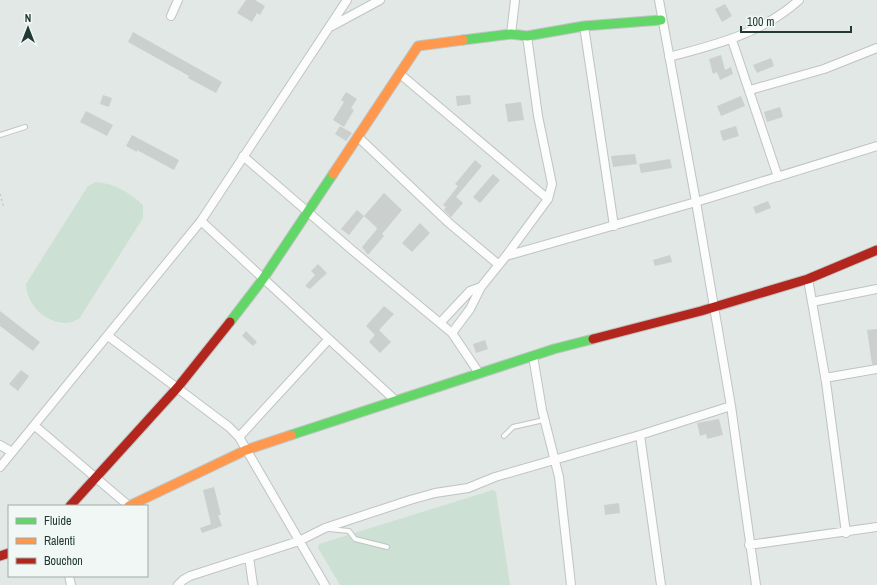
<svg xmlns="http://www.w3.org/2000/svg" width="877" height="585" font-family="'Archivo Narrow',sans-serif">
<rect width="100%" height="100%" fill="#e2e8e5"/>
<path fill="#cce0d3" d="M96 182C116 184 128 192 143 205V218L79 319C75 320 71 323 67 323 45 323 27 305 26 284L88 186Z
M493 490 496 492 510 585H340L318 548 319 544Z"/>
<path fill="#cbd0ce" d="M246 0H255L265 6 260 15 257 13 252 22 237 13Z
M725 4 732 16 722 22 715 9Z
M133 32 222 82 216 93 188 78 189 76 128 42Z
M721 55 725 70 731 67 733 74 720 80 717 72 713 74 709 59Z
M771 58 774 66 757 73 753 65Z
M346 92 357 99 351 108 354 110 344 127 333 120 344 102 341 100Z
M103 95 112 98 109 107 100 104Z
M470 95 471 104 457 106 456 96Z
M741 96 745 106 721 116 717 106Z
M521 102 524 120 508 122 505 104Z
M780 107 783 117 767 122 764 112Z
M86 111 113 125 107 136 80 122Z
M340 126 352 133 346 141 335 134Z
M736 126 739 136 723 141 720 131Z
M132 135 179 160 174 170 137 150V152L126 146Z
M635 154 637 164 613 167 611 156Z
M670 159 672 168 641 173 639 164Z
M475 160 482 166 456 197 463 203 451 217 444 210 446 207 443 205 458 186 455 184Z
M493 174 500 180 480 203 473 197Z
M384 193 402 210 382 234 384 236 368 255 362 247 377 229 376 227 364 216Z
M768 201 771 208 756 214 753 207Z
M357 210 364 216 349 235 341 229Z
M420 223 430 233 412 252 402 243Z
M670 255 672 262 655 266 653 260Z
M318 264 327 273 310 289 305 286 315 275 311 271Z
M384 306 394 314 379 330 391 342 380 353 369 342 375 335 366 326Z
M0 311 40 342 33 351 0 326Z
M877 329V364H872L867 330Z
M246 331 257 342 253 346 242 336Z
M485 340 488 349 476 353 473 344Z
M21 370 29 376 18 391 9 384Z
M719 419 723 435 707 439 706 434 700 436 697 423Z
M214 487 221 515H218L222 526 202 533 200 528 211 524 203 490Z
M619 503 620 513 605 515 604 505Z"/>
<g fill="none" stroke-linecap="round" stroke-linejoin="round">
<defs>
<path id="lane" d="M0 135 25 127
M504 436 513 427 544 420
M329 529 349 531 355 539 387 547"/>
<path id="street" d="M659 0 696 202 731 406 756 585
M171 16 178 0
M332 26 380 0
M584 26 614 226
M511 34 515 0
M732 40 778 177
M669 57C715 45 763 33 799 0
M400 74 548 199
M750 90 824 69 877 48
M358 137 449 223 499 265
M243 156 352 250 452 333 479 373
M201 221 396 401
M506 256 696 202 877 146
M808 279 826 382 846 533
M812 302 877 289
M440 323 470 291 481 287
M452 333 470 309 481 287 506 256 548 199 552 184 538 116 527 36
M108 336 229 427 239 437 325 585
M533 356 542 410 559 477 571 585
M825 378 877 369
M35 426 129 506
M640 435 661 585
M239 437 329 339
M0 445 12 452
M0 467 201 221 347 0
M749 545 877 527
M249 557 253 585
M69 576 71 585
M178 585 183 580 190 576 299 541 325 528 410 500 435 493 468 488 495 477 640 435 731 406"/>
<path id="fast" d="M463 40 511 34 527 36 584 26 661 20
M230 322 263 279 333 174
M291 435 554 349 593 339"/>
<path id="slow" d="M333 174 418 46 463 40
M129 506 246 450 291 435"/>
<path id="jam" d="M593 339 701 311 808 279 877 250
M70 506 178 387 230 322
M0 556 9 553"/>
</defs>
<use href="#lane" stroke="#bfc4c2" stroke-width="6"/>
<use href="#street" stroke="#bfc4c2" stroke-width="10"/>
<use href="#fast" stroke="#bfc5c3" stroke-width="11"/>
<use href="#slow" stroke="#bfc5c3" stroke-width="11"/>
<use href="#jam" stroke="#bfc5c3" stroke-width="11"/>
<path stroke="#c0c8c5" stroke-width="1.5" stroke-dasharray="2 3" stroke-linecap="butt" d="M0 194 4 208"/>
<use href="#lane" stroke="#fbfcfb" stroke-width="4"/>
<use href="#street" stroke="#fbfcfb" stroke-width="8"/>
<use href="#fast" stroke="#63d668" stroke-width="9"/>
<use href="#slow" stroke="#ff974d" stroke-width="9"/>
<use href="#jam" stroke="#b3261e" stroke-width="9"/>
</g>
<rect x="8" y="505" width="140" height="72" fill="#f0f7f4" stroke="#9eaba8"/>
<rect x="16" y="518" width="20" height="6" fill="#63d668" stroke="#9eaba8"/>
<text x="44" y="525" font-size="12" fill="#223935">Fluide</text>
<rect x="16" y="538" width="20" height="6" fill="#ff974d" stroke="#9eaba8"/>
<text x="44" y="545" font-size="12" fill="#223935">Ralenti</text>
<rect x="16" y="558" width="20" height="6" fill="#b3261e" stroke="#9eaba8"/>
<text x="44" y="565" font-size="12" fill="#223935">Bouchon</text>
<g transform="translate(28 28)" stroke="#f0f7f4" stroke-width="3" paint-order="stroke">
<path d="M0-3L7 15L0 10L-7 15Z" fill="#223935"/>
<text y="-6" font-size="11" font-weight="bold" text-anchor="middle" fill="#223935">N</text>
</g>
<path d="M741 26v6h110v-6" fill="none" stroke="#223935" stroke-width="2"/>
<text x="747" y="26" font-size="12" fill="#223935" stroke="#f0f7f4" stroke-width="3" paint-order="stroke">100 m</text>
</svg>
